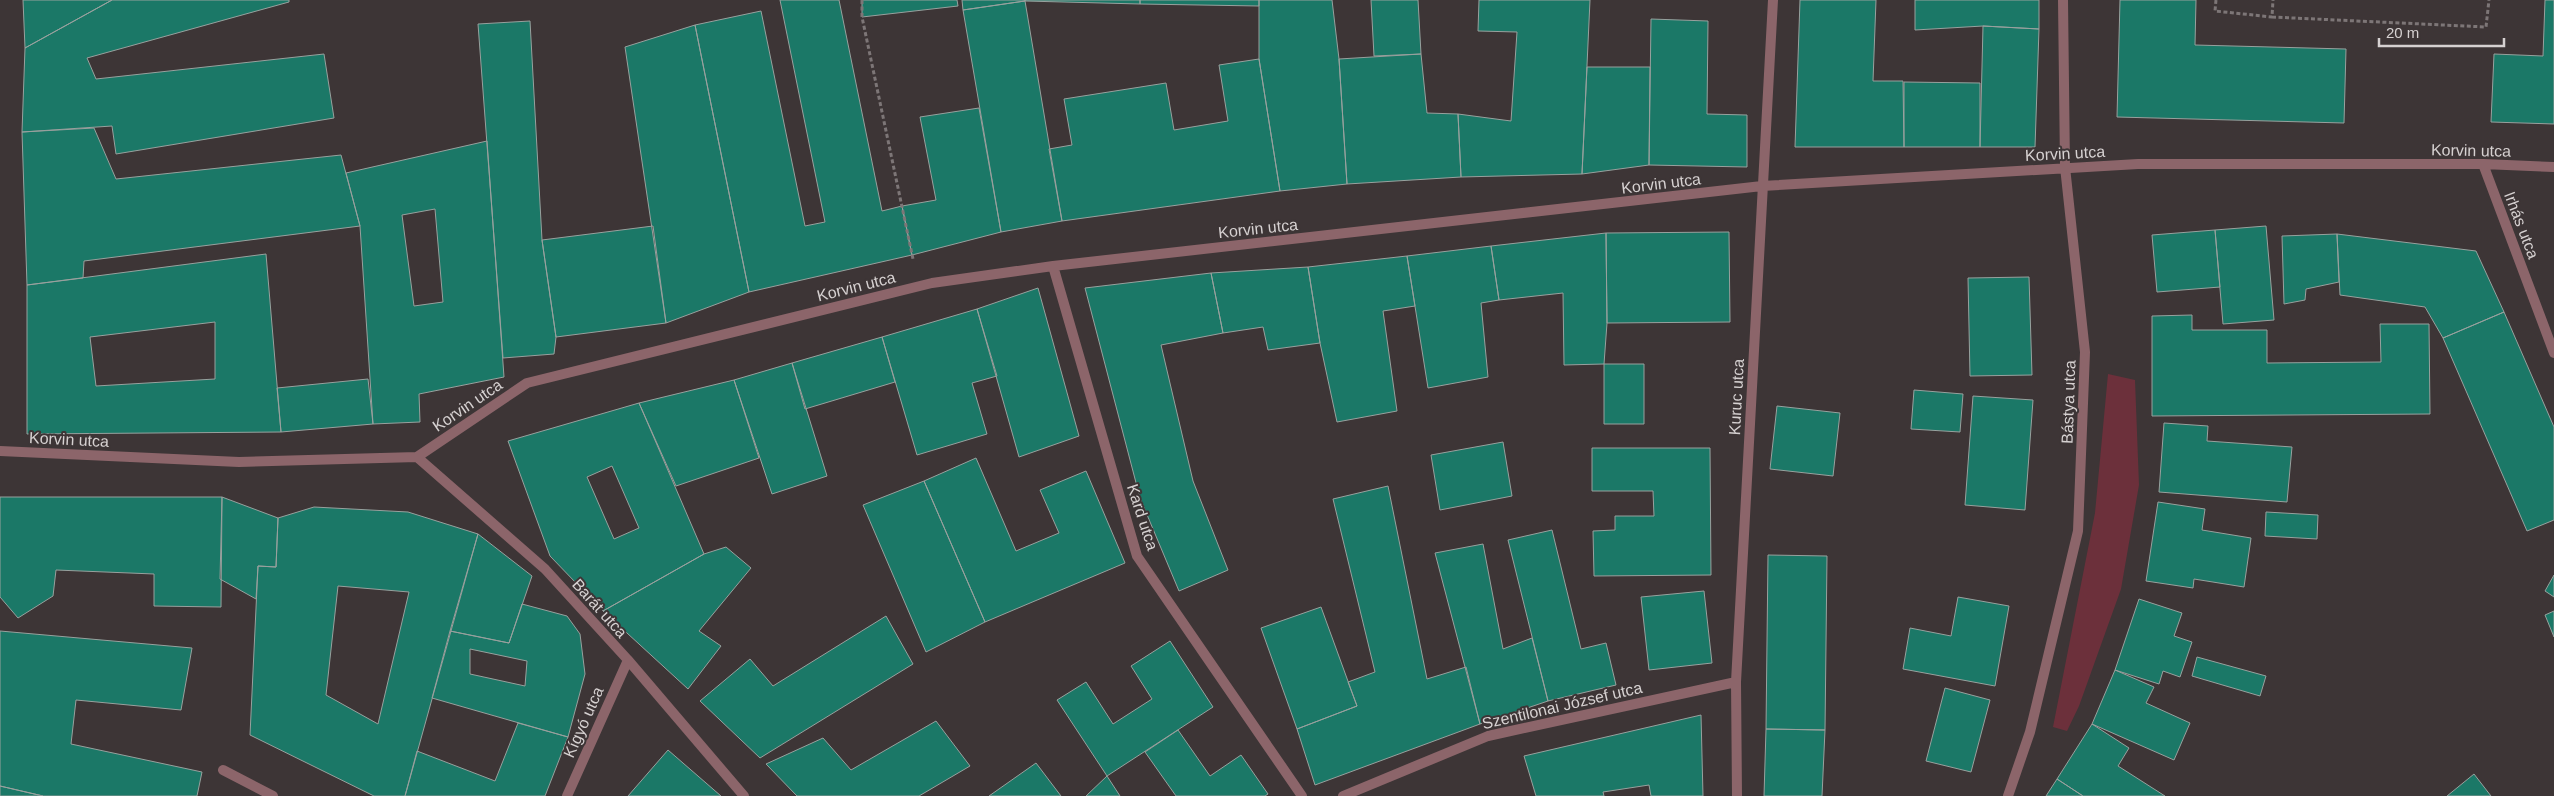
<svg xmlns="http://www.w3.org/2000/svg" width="2554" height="796" font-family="Arial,sans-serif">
<rect width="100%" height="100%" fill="#3d3536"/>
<path fill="#6c303b" d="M2108 374 2135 380 2139 485 2121 589 2079 706 2067 731 2053 727 2095 513Z"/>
<path fill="#1b7867" stroke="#98a19e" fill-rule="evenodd" d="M23 0H112L25 48Z
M112 0H289V2L87 58 96 79 324 54 334 118 116 154 112 126 22 132 25 48Z
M780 0H839L882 211 902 206 912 255 749 292 695 25 761 11 805 226 825 222Z
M862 0H957L958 6 862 17Z
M962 0H1025V1L963 10Z
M1025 0H1140V4L1025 1Z
M1140 0H1259V6L1140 4Z
M1259 0H1332L1339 59 1347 184 1280 191 1259 59Z
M1371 0H1418L1421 54 1374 56Z
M1479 0H1590L1582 174 1461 177 1458 114 1511 121 1517 32 1478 31Z
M1800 0H1876L1873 81H1903L1904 147H1795Z
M1915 0H2039V29L1983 26 1915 30Z
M2120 0H2196L2195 45 2346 49 2344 123 2117 117Z
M2545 0H2554V124L2491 122 2494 54 2543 56Z
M1025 1 1062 221 1001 232 963 10Z
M1651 19 1708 21 1707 114 1747 115V167L1649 165Z
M530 21 542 240 556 337 554 354 503 358 478 24Z
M695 25 749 292 666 323 625 47Z
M1983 26 2039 29 2035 147H1980Z
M1421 54 1427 113 1458 114 1461 177 1347 184 1339 59Z
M1259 59 1280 191 1062 221 1049 149 1072 145 1064 99 1166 83 1174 130 1228 121 1219 65Z
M1587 67H1650L1649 165 1582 174Z
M1904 82 1980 83V147H1904Z
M979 108 1001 232 912 255 902 206 936 200 920 117Z
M94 128 116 179 341 155 360 226 84 261 83 278 27 285 22 132Z
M487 141 504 377 419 394 420 422 373 424 360 226 346 173ZM435 209 443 302 414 306 402 215Z
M653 226 666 323 556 337 542 240Z
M2266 226 2274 320 2223 324 2215 230Z
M2215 230 2220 287 2157 292 2152 235Z
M1729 232 1730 322 1607 323 1606 233Z
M1606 233 1607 323 1604 364 1564 365 1563 293 1499 300 1491 246Z
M2337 234 2476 251 2504 312 2443 338 2425 307 2340 295Z
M2337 234 2339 282 2306 289 2305 300 2284 304 2282 236Z
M1491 246 1499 300 1481 303 1488 377 1428 388 1407 256Z
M266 254 281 432 27 434V285ZM215 322V379L96 386 90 337Z
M1407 256 1415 306 1383 311 1397 411 1337 422 1320 343 1308 267Z
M1308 267 1320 343 1268 350 1263 327 1223 333 1211 273Z
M1211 273 1223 333 1161 345 1193 481 1228 570 1179 591 1140 498 1085 288Z
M2029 277 2032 375 1970 376 1968 278Z
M1038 288 1079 436 1019 457 977 309Z
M977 309 997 376 972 383 987 434 917 455 882 337Z
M2504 312 2554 427V520L2527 531 2443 338Z
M2192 315V330H2267V363L2381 362 2380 324H2429L2430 414 2152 416V316Z
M882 337 895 382 805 409 792 363Z
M792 363 827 476 772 494 734 380Z
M1604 364H1644V424H1604Z
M368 379 373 424 281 432 277 388Z
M734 380 759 458 676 486 639 403Z
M1914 390 1963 394 1960 432 1911 429Z
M1973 396 2033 400 2025 510 1965 505Z
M639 403 704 554 603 611 550 556 508 441ZM612 466 639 528 614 539 587 477Z
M1777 406 1840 413 1833 476 1770 469Z
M2164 423 2208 426 2207 441 2292 447 2287 502 2159 492Z
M1503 442 1512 496 1440 510 1431 455Z
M1592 448H1710L1711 575 1594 576 1593 531 1615 530V516H1654L1653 491H1592Z
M976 458 1016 551 1059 533 1040 490 1086 471 1125 563 985 622 924 481Z
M924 481 985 622 926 652 863 505Z
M1388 486 1427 679 1466 667 1480 724 1315 785 1297 729 1357 706 1348 682 1375 672 1333 499Z
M0 497H222L221 607 154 606V574L56 570 53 596 18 618 0 597Z
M222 497 278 518 276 567 258 566 256 599 220 579Z
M2158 502 2205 509 2202 530 2251 538 2244 587 2194 579 2193 588 2146 581Z
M314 507 408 512 478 534 405 796H374L250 735 258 566 276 567 278 518ZM338 586 409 592 378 724 326 695Z
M2266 512 2318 515 2317 539 2265 536Z
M1552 530 1581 649 1606 643 1616 685 1548 701 1508 540Z
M478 534 532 576 509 643 450 631Z
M1483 544 1503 649 1532 638 1548 701 1480 724 1435 553Z
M726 547 751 568 699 631 721 646 688 689 603 611 704 554Z
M1768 555 1827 556 1825 730 1766 729Z
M2554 575V597L2545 591Z
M1704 591 1712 663 1649 670 1641 597Z
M1958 597 2009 606 1995 686 1903 669 1910 628 1951 636Z
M2139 599 2182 613 2174 636 2192 642 2180 677 2163 671 2159 684 2115 670Z
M522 604 567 616 580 634 585 674 568 737 432 698 450 631 509 643ZM470 649 527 661 525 686 470 674Z
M1321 607 1357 706 1297 729 1261 628Z
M2554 611V637L2545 615Z
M886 616 913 664 760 758 700 701 750 659 773 686Z
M0 631 192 648 181 710 76 700 71 744 202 772 197 796H43L0 786Z
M1170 641 1213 707 1107 776 1057 700 1086 682 1113 724 1152 699 1131 666Z
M2197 657 2266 676 2260 696 2192 676Z
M2115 670 2154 687 2146 703 2190 723 2174 760 2092 724Z
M1945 688 1990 700 1971 772 1926 761Z
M1701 715 1703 796H1651L1649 785 1603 792 1604 796H1536L1524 756Z
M936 721 970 766 919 796H797L766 764 823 738 851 770Z
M518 723 568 737 545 796H405L417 751 495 781Z
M2092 724 2129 748 2118 766 2165 796H2083L2057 779Z
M1766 729 1825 730 1822 796H1764Z
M1178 730 1210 776 1241 755 1268 794 1265 796H1176L1145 752Z
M668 750 721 796H628Z
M1036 763 1061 796H989Z
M2474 774 2491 796H2447Z
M1107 776 1120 796H1086Z
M2057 779 2083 796H2046Z
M0 786 43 796H0Z"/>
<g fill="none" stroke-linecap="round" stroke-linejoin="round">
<path stroke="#7d7677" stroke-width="3" stroke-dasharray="4 2.5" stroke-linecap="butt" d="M862 0V17L913 259
M2216 0 2215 11 2272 17 2273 0
M2272 17 2486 27 2489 0"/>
<path stroke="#8c656a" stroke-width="10" d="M2483 164 2554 353
M1053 266 1137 556 1302 796
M0 451 239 462 417 457 527 383 932 283 1053 266 1762 186 2138 164H2483L2554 167
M417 457 545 569 628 660 744 796
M223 770 273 796
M567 796 628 660
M1343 796 1488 736 1736 682
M1737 796 1736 682 1773 0
M2008 796 2030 732 2078 531 2085 352 2065 167 2063 0"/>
</g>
<g text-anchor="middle" stroke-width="4" stroke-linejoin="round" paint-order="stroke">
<g font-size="16" fill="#d6d1d1" stroke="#3d3536">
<text transform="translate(2471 150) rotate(1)" y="6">Korvin utca</text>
<text transform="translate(2065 153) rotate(-3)" y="6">Korvin utca</text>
<text transform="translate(1661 183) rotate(-7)" y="6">Korvin utca</text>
<text transform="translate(2522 225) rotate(69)" y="6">Irhás utca</text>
<text transform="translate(1258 228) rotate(-6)" y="6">Korvin utca</text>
<text transform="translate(856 286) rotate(-14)" y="6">Korvin utca</text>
<text transform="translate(1736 397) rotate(-87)" y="6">Kuruc utca</text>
<text transform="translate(2068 402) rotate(-88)" y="6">Bástya utca</text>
<text transform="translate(467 405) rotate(-34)" y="6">Korvin utca</text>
<text transform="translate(69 439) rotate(3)" y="6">Korvin utca</text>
<text transform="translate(1143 517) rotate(72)" y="6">Kard utca</text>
<text transform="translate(600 608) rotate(48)" y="6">Barát utca</text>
<text transform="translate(1562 705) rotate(-13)" y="6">Szentilonai József utca</text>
<text transform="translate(583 722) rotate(-66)" y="6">Kígyó utca</text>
</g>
</g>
<path d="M2379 38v8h125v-8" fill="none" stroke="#d6d1d1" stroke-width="2.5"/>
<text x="2386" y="38" font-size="15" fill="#d6d1d1" stroke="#3d3536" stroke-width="4" paint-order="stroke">20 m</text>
</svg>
